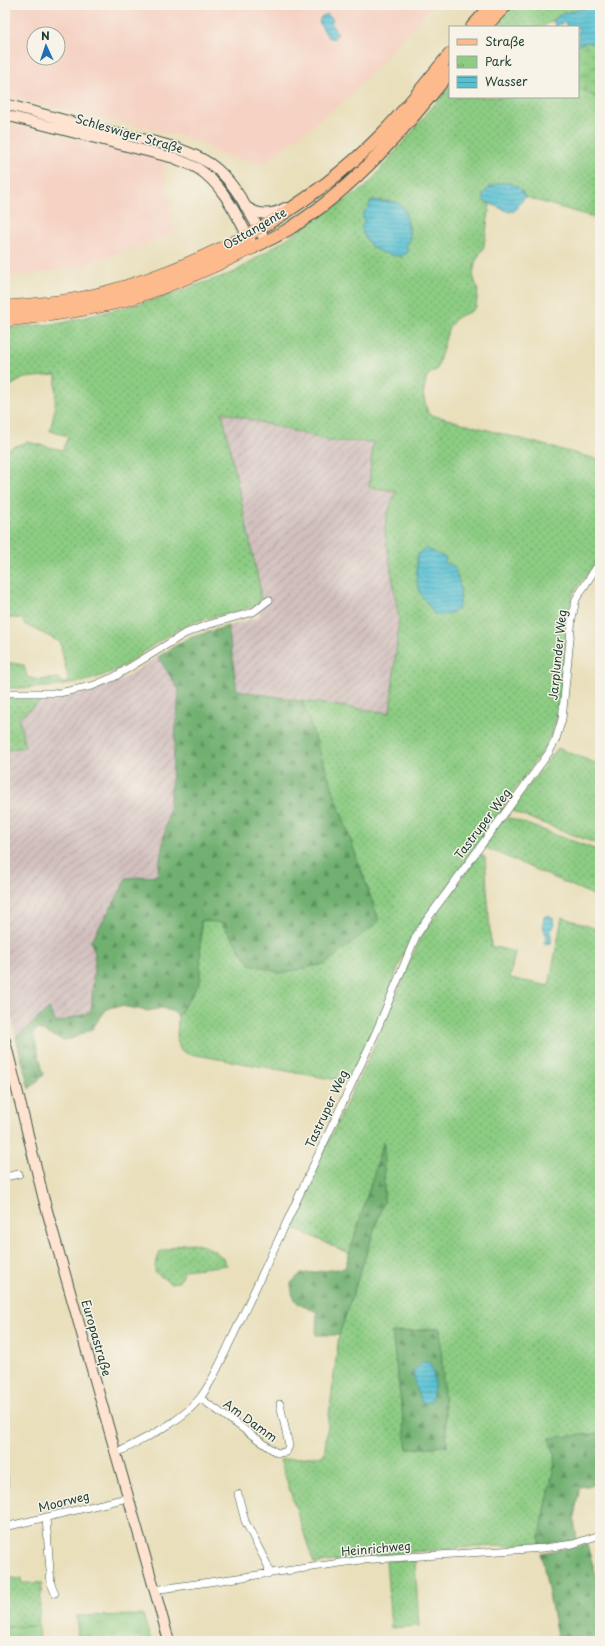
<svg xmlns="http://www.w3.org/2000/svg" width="605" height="1646" font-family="'Playpen Sans',sans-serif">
<defs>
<pattern id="industrial-furrows" width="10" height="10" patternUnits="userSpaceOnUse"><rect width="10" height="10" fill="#d1bfbd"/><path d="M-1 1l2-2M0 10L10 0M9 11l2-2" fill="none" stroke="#a99c9a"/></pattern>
<pattern id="grass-dots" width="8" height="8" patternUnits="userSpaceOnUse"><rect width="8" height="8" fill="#8ccc83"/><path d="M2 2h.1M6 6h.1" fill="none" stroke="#72a76c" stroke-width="1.8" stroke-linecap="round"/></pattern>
<pattern id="forest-firs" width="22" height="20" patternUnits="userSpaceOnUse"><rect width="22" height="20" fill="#71b071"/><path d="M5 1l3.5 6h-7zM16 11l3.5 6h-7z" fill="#5c905e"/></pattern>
<pattern id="wetland-marsh" width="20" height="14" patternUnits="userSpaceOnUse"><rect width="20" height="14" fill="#8ccc83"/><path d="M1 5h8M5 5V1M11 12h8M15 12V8" fill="none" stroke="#72a76c"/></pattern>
<pattern id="park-tufts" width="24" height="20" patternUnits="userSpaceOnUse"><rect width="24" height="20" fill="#8ccc83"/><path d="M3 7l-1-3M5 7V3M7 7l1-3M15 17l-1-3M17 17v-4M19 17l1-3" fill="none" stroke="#72a76c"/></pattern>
<pattern id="water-rules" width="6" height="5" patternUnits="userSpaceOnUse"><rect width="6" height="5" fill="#57c1d4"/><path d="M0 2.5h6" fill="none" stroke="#479ead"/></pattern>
</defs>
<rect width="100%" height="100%" fill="#f7f3e8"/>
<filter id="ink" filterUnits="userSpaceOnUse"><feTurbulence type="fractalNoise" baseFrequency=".025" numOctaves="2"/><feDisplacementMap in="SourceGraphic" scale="8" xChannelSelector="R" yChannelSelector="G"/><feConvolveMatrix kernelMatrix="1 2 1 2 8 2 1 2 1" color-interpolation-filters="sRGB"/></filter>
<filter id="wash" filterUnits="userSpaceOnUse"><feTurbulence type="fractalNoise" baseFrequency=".012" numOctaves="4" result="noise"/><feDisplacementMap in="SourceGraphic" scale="16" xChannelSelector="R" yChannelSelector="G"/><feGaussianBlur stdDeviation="0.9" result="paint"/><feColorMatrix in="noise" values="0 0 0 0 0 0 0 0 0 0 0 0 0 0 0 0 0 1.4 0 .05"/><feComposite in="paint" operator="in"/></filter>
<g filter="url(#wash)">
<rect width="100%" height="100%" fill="#e9dfbb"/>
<path fill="#f5d2c3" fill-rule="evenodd" d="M5 5H434L353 93 265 164 219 155 201 141 5 96ZM34 34H58V58H34Z
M5 122 163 160 175 234 79 267 5 278Z"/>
<path fill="url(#industrial-furrows)" d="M221 412 330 441 373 442 369 487 396 491 386 518 385 532 399 619 390 714 302 701 237 690 228 626 259 617 260 588Z
M158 657 179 690 169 810 157 876 126 878 95 954 91 1012 56 1023 49 1009 16 1037 5 988V750L25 747 19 717 45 698 78 694 120 681Z"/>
<path fill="url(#grass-dots)" stroke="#56845c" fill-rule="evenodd" d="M513 5H597L562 14 543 27H493Z
M450 86V97H578V87L597 97 600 103V219L525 197 522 191 484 201 490 205 484 246 475 263 473 275 478 291 476 307 470 312 457 317 449 327 437 369 427 376 423 394 428 414 600 460C600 474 603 550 599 558 593 570 575 585 572 598 559 647 570 702 545 747L407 945 373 1032 348 1082 185 1053 180 1049 177 1040 178 1016 200 982 201 920 222 923 250 964 379 921 302 701 390 713 399 619 385 532 386 518 396 491 369 487 373 442 330 441 222 412 260 588V604C237 613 212 615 190 624 165 634 146 652 123 666 86 687 46 688 5 688V662L24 665 27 677 38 680 59 678 62 683H69L60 642 24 624 23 619 5 617V450L27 442 63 450 68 436 50 431 55 409 56 375 24 378 5 389V328L62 323 157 299 235 272 366 187ZM371 200C379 201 389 200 396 203 405 207 410 227 410 236 410 241 404 251 402 256L390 255 371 247 361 226 364 222 363 213 369 207ZM440 556 446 559 444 563 451 564 434 614C429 602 421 593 417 581Z
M5 697 45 698 19 717 25 747 5 750Z
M558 748 600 765V845L514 812 512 808Z
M510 818 600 851V898L484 847 502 821Z
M479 854 485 857 491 946 515 952 510 978 549 986 562 917 600 930V1433L549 1439 556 1457 540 1535V1544C464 1547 390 1552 314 1564L280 1460 324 1455 339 1335 384 1201 383 1143 350 1254 288 1225 381 1032 420 938ZM439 1328 447 1446 407 1449 392 1333Z
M193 1243C208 1247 219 1250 227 1265L184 1270 179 1282 170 1283 155 1272V1266L160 1252 182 1244Z
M386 1560 415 1561 419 1626 391 1628Z
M5 1577 21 1579 22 1583H42L38 1626 5 1627Z"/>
<path fill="url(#forest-firs)" stroke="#487652" d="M228 626 237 690 302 701 379 921 325 964 281 973 250 964 222 923 201 920 200 982 178 1016 173 1012 162 1008 148 1011 121 1006 112 1007 106 1010 92 1029 71 1039 62 1040 38 1029 33 1033 44 1075 29 1089 16 1037 49 1009 56 1023 91 1012 95 954 91 941 120 892 126 878 157 876 169 810 179 690 158 657 186 639Z
M384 1141V1201L339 1335H316L317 1312C299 1304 292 1305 291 1283L300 1274 345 1268Z
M440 1328 447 1446 407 1449 392 1333Z
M600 1433V1484L580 1487 574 1517 577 1540 540 1544V1535L556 1457 549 1438Z
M587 1545 596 1575 600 1574V1641H558L541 1553Z"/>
<path fill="url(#wetland-marsh)" stroke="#56845c" d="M600 41V103L597 97 578 87V46L585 42 599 44Z"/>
<path fill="url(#park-tufts)" stroke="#56845c" d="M143 1615 151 1641H78L77 1616Z
M38 1626 39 1641H5V1627Z"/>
<path fill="url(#water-rules)" stroke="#3b7f84" d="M597 5H600L599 44 585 42 578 46V27H568L564 22 556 27 553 21 562 14Z
M327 14 333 19 331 24 338 34 333 39 328 37 319 22 321 17Z
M499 183C512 182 520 185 525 197L514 211 509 212 484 201 483 195 489 188Z
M371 200 383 202 391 201 398 203 405 209 410 237 406 246 408 252 402 256C380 255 366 248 361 226L364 222 363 213 369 207Z
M425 548 444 557 446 559 444 563 454 566C460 584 463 591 458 609 450 614 443 617 434 614 430 606 424 600 420 592 415 581 417 567 417 556Z
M550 915 553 918 554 926 551 931V943L545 945 544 943 547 937C544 929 542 927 544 917Z
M423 1362 430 1363C435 1376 436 1390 430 1402L422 1403 415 1385 413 1372Z"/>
</g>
<g filter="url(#ink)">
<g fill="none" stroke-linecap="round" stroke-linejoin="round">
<defs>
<path id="street" d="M5 693H59L92 686 114 677 184 634 207 625 253 612 269 600
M5 1177 19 1174
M200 1398 277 1453 286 1452 289 1446 280 1404
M114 1452 121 1451C148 1436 180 1423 200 1398 214 1380 223 1356 233 1336L376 1032 416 936 428 918 548 754 556 739 562 719 572 619 576 599 600 562
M5 1477V1484
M238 1494 245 1521 268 1566 269 1574
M46 1518 51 1584 55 1593
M5 1527 127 1498
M154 1590 361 1560 544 1548 573 1544 600 1535"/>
<path id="secondary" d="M5 104C38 113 71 122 105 131 140 139 191 146 218 170 238 187 252 219 266 241
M5 115 174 158C181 161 190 164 197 168 223 184 237 216 251 242
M245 206C258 216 271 216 285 208
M5 1041 44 1200 169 1641"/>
<path id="primary" d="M472 27 492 5
M485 27 506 5
M247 236C296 208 344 173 383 133 407 108 428 80 450 54
M254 247C266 241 280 235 292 227 354 188 404 129 450 72"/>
<path id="highway" d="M5 307C32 305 60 303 87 297 143 285 197 261 247 236
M5 320C44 316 83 311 122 301 167 288 211 268 254 247"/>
</defs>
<use href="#street" stroke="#3d5548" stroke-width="8"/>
<use href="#secondary" stroke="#3d5548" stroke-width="12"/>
<use href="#primary" stroke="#3d5548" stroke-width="14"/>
<use href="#highway" stroke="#3d5548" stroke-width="14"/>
<use href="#street" stroke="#fff" stroke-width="7"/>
<use href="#secondary" stroke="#fee3d1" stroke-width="10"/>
<use href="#primary" stroke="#fcba8d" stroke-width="12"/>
<use href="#highway" stroke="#fcba8d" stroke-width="13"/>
</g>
</g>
<g text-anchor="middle" stroke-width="3" stroke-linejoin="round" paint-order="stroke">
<g font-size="12" fill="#1f3d34" stroke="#f7f3e8">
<text transform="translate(129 134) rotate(16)" y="4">Schleswiger Straße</text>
<text transform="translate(255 229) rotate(-30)" y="4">Osttangente</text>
<text transform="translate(558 655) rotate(-84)" y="4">Jarplunder Weg</text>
<text transform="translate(483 824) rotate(-53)" y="4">Tastruper Weg</text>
<text transform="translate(327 1109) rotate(-65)" y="4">Tastruper Weg</text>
<text transform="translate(96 1338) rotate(74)" y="4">Europastraße</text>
<text transform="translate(250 1421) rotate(36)" y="4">Am Damm</text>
<text transform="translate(64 1502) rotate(-14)" y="4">Moorweg</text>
<text transform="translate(376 1549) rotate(-5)" y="4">Heinrichweg</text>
</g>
</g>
<rect width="605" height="1646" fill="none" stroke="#f7f3e8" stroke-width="20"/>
<rect x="449" y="26" width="130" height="72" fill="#f7f3e8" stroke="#a1aaa0"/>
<rect x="457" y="39" width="20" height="6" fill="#fcba8d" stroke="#a1aaa0"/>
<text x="485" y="46" font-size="12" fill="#1f3d34">Straße</text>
<rect x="457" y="56" width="20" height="12" fill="url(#park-tufts)" stroke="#a1aaa0"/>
<text x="485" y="66" font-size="12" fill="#1f3d34">Park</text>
<rect x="457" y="76" width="20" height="12" fill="url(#water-rules)" stroke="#a1aaa0"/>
<text x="485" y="86" font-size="12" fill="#1f3d34">Wasser</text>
<g transform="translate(46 46) rotate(357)"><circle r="19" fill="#f7f3e8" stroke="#a1aaa0"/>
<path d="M0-3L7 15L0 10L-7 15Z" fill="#1f6fb2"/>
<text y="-6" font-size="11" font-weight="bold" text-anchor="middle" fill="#1f3d34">N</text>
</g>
</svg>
